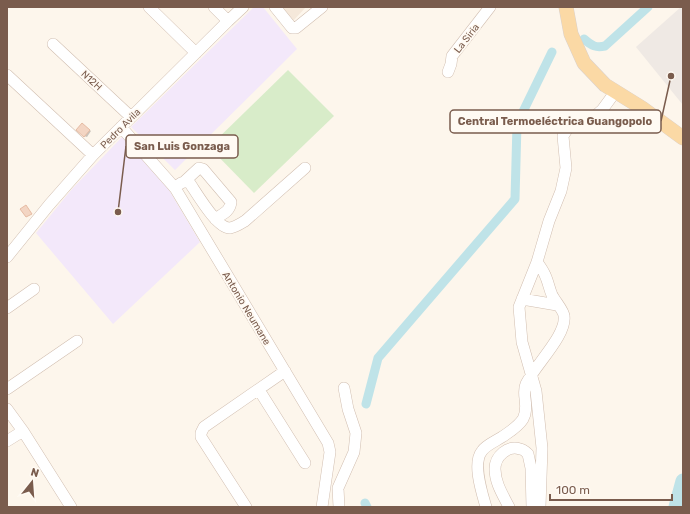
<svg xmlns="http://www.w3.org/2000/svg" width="690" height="514" font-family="Rubik,sans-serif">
<rect width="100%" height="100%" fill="#fdf6ec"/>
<path fill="#f5e8da" d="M282 7H306L293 21Z"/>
<path fill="#efe9e4" d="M681 7H683V105L636 47Z"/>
<path fill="#f3e8fa" d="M254 7H263L297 49 175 170 131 127Z
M122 137 169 190 200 242 113 324 36 233 72 189Z"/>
<path fill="#d8ecc9" d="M288 70 334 116 254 193 209 147Z"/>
<path fill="#0003" d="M84 126 91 131 87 137 84 136Z"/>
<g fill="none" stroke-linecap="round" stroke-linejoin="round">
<path stroke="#bfe3e8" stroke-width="9" d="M584 39C592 46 596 48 605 46L648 7
M366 404 378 358 515 199 517 124 552 52
M365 503 367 507"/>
<path stroke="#bfe3e8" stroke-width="15" d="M676 507 683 481"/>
</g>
<path fill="#f3d5c3" stroke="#e6bba3" d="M82 123 90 130 84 137 76 130Z
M26 205 32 214 26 217 20 209Z"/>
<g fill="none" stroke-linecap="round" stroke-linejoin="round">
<defs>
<path id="minor" d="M149 7 196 53
M214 7 228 21
M275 7 292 28H296L322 7
M53 44 131 117
M448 72 451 64 452 56 490 7
M7 75 93 155
M121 127 175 188 328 443 330 452 322 507
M185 181 199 168 203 169 231 202C230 212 222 214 215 219
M175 188C179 184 182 181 189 182 196 192 217 229 230 228 236 227 240 224 245 221L305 168
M7 257 49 205 93 155 228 21 243 7
M522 299 557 305
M7 308 34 289
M7 389 77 341
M259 390 305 463
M7 409 23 431 71 507
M7 441 23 431
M246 507 201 437V433L204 427 285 371
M339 507 338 488 354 452 356 433 348 409 344 388
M486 507C482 493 472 463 482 451 486 445 496 441 502 437 509 432 518 427 523 419 530 406 521 394 526 384 535 365 567 335 564 316 564 311 555 301 552 295 549 288 548 281 545 275 543 270 540 266 537 262
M509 507C503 495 495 483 495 469 495 456 508 445 520 449 523 449 526 452 528 454L531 468 532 507
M540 507 542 448 536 391 522 342 519 307 537 262 549 221 561 191 566 168 563 136 568 128 595 116 602 110 616 91"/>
<path id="major" d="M566 7 571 34 584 63 605 85 642 108 683 138"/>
</defs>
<use href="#minor" stroke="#d1beb0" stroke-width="12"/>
<use href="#major" stroke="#dad1cd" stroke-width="15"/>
<use href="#minor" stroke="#fff" stroke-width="11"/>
<use href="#major" stroke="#fbd9a5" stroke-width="14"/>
</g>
<g text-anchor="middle" stroke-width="3.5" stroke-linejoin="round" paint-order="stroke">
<g font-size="10" fill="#7a5c4d" stroke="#fffaf3">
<text transform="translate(466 38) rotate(-52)" y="4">La Siria</text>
<text transform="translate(92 80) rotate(43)" y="4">N12H</text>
<text transform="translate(120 128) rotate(-45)" y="4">Pedro Avila</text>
<text transform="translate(247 308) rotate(59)" y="4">Antonio Neumane</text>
</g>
</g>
<path fill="none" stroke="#7a5c4d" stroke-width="1.5" d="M671 76L661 121M118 212L126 146"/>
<g fill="#7a5c4d" stroke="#fffaf3" stroke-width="1.5">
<circle cx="671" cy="76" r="4"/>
<circle cx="118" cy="212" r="4"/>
</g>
<g fill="#fffaf3" stroke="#7a5c4d" stroke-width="1.5">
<rect x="450" y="110" width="211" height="23" rx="4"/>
<rect x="126" y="135" width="112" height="23" rx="4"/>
</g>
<g font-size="11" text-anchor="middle" font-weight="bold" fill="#7a5c4d">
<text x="555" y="125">Central Termoeléctrica Guangopolo</text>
<text x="182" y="150">San Luis Gonzaga</text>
</g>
<rect width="690" height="514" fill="none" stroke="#7a5c4d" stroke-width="16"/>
<g transform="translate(32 482) rotate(17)" stroke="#fffaf3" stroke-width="3" paint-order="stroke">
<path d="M0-3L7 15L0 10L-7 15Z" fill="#7a5c4d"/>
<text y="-6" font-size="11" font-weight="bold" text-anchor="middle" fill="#7a5c4d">N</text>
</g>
<path d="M550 494v6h122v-6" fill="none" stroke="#7a5c4d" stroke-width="2"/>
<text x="556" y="494" font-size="12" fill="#7a5c4d" stroke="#fffaf3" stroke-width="3" paint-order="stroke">100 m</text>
</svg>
